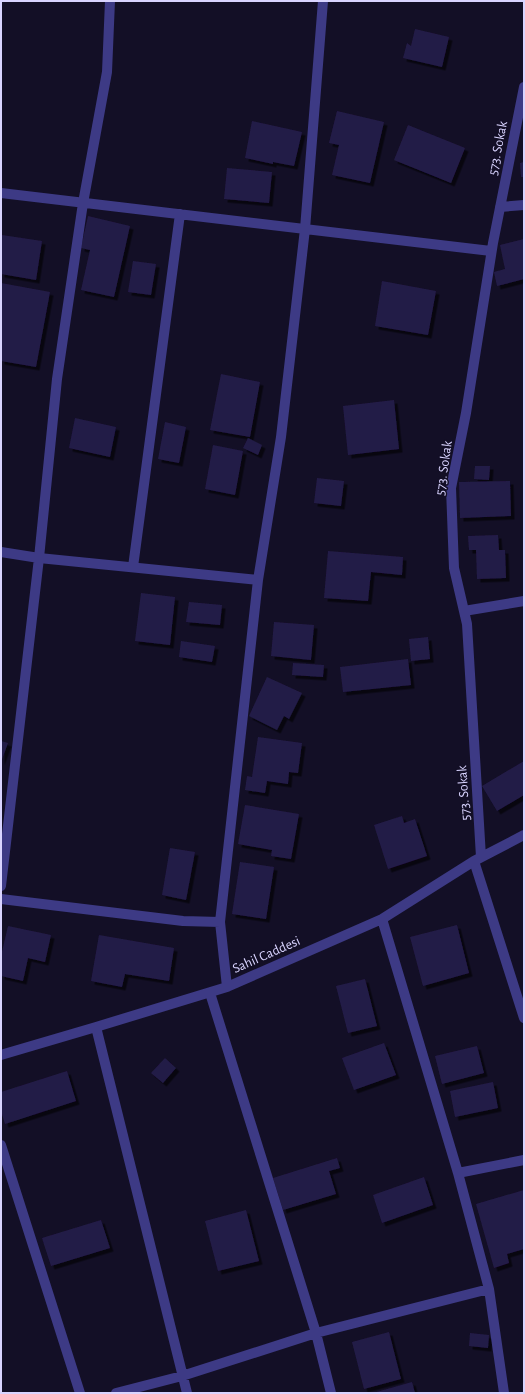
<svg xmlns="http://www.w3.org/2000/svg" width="525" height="1394" font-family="'Alegreya Sans',sans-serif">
<defs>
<filter id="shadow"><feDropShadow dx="3.5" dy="3.5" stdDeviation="0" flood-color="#0009"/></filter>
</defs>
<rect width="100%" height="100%" fill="#130f26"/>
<path fill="#241b47" filter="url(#shadow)" d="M415 29 449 37 442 67 403 58 407 43 411 46Z
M337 111 384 122 370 183 332 175 339 145 329 143Z
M252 121 302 132 294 166 273 162V164L245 158Z
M408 125 465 148 451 183 394 160Z
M524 162V177H521L520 163Z
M227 168 272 172 269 203 224 199Z
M88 216 130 226 114 297 81 290 90 250 81 248Z
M2 235 42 241 36 280 1 274Z
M524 239V279L497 286 494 272 505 269 500 245Z
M133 261 156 264 151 295 128 292Z
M382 281 436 291 428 335 375 326Z
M1 283 50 292 36 367 1 361Z
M221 374 260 382 250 437 210 430Z
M394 400 399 449 348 455 343 406Z
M75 418 116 427 110 457 69 448Z
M165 422 186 427 179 463 158 459Z
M248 438 262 445 258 455 243 448Z
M213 445 243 451 235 495 205 489Z
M475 466H490L489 480 474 479Z
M317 478 344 481 341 506 314 503Z
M510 481 511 516 460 518 459 482Z
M498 535 499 550H505L506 578 477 579 476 550H469L468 536Z
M328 551 403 557 402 575 371 572 368 601 324 598Z
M141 593 175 597 170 645 135 641Z
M189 602 222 605 220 625 186 622Z
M274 622 314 625 311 660 271 656Z
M428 637 430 659 411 661 409 639Z
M181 641 215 646 212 662 179 657Z
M408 659 411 685 343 692 340 667Z
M293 663 324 665 323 677 292 675Z
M267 677 302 693 289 719 284 716 277 730 249 716Z
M258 737 302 743 298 773 289 772 288 784 267 781 265 793 245 790 247 776 252 777Z
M1 741 8 743 1 762Z
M524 761V795L497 811 482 786Z
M245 805 299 814 291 859 271 856 272 850 238 844Z
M402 816 404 823 415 819 427 856 388 869 374 825Z
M170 848 195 852 186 900 162 895Z
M240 862 274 867 266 919 232 914Z
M457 925 469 973 423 986 410 937Z
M8 926 51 935 45 962 28 958 23 981 1 976V956Z
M99 935 174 948 169 981 125 974 122 987 91 981Z
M365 979 377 1026 348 1033 336 986Z
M384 1043 396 1075 354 1090 342 1058Z
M477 1046 484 1073 442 1084 435 1056Z
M165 1058 176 1068 163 1083 151 1073Z
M67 1071 76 1101 5 1124 1 1111V1092Z
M493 1082 498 1108 455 1117 450 1091Z
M337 1158 340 1168 329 1171 336 1194 283 1210 273 1178Z
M424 1177 433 1205 382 1223 373 1195Z
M524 1190V1249L507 1254 509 1263 494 1268 476 1204Z
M246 1210 259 1261 218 1271 205 1221Z
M101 1220 110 1248 51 1266 42 1238Z
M389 1332 401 1379 364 1389 352 1342Z
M470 1333 489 1335 488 1348 469 1346Z
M412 1382 415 1393H373Z"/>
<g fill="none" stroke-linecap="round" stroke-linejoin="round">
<path stroke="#3d3a85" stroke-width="10" d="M1 193 491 251
M500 207 524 205
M1 552 39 558 258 580
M133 567 180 214
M464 611 524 601
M481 857 467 624 454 568 451 488 466 413 493 243 524 87
M474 861 524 1018
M1 886 39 558 57 379 83 203 107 72 110 1
M1 899 183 921 220 922
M382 919 458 1173 489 1289 504 1393
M227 987 220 922 258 580 281 437 305 229 323 1
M210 993 316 1333 331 1393
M96 1027 187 1393
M1 1055 96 1027 227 987 382 919 474 861 524 835
M1 1145 80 1393
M458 1173 524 1160
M116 1393 182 1376 316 1333 489 1289"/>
</g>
<g text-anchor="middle" stroke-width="3" stroke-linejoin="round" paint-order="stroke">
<g font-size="14" fill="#d9d4ff" stroke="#130f26">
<text transform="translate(497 148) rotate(-79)" y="5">573. Sokak</text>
<text transform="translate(443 468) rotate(-82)" y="5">573. Sokak</text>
<text transform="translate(463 793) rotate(-94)" y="5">573. Sokak</text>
<text transform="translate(266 954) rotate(-24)" y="5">Sahil Caddesi</text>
</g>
</g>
<rect width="525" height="1394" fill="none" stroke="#d9d4ff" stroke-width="4"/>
</svg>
